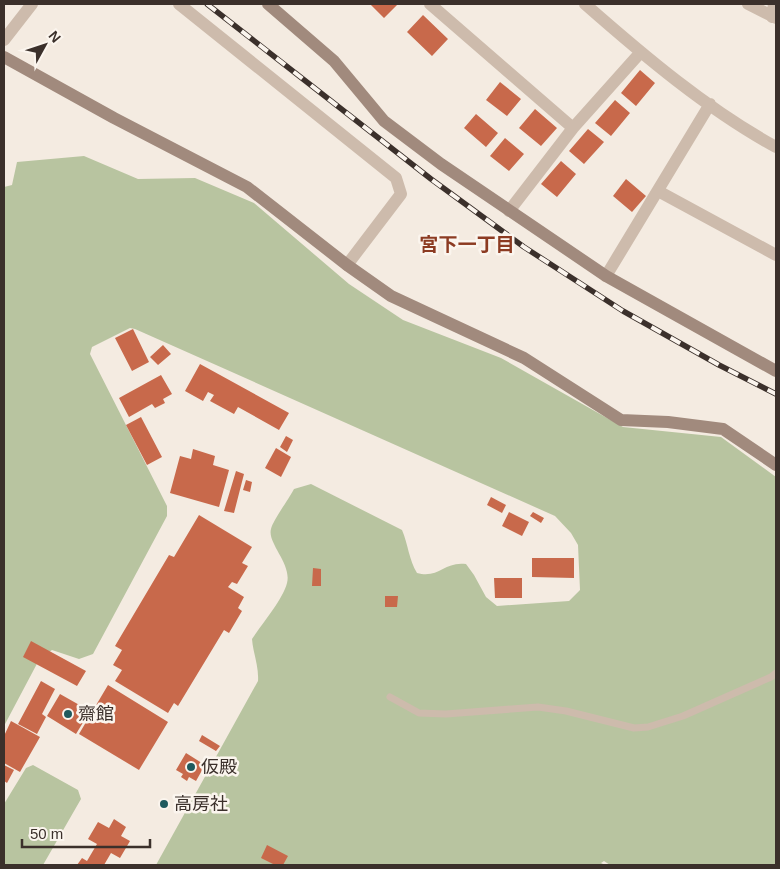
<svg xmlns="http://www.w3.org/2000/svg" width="780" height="869" font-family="Arial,'Noto Sans JP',sans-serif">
<rect width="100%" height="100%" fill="#f4ebe1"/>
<path fill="#b8c4a0" d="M84 156 138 179 195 178 254 203 349 284 403 320 501 358 623 427 721 437 776 477V865H610L604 861 601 863 605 865H156L258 681C259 666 253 653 252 639 262 624 283 599 287 583 292 564 267 543 271 529 273 520 289 499 294 489L311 484 402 530C408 544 409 560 417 573 439 579 444 561 466 564L474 575 486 597 497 606 569 601 580 590 578 545 571 533 555 516 135 329 130 328 92 347 90 354 167 506V516L93 654 79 659 52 650 40 658 4 726V187L12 185 17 162Z
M33 765 78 790 81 799 43 865H4V804L26 768Z"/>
<path fill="#c8694b" d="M370 4H398L384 18Z
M423 15 448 39 432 56 407 32Z
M640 70 655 83 636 106 621 93Z
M500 82 521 99 507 116 486 100Z
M615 100 630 113 611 136 595 123Z
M535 109 557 128 541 146 519 128Z
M476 114 498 133 486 147 464 128Z
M588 129 604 142 584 164 569 151Z
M505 138 524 154 509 171 490 156Z
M561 161 576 174 557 197 541 184Z
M626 179 646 196 632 212 613 196Z
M133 329 149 362 132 371 115 338Z
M163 345 171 354 158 365 150 357Z
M200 364 289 413 279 430 238 407 234 414 210 401 214 395 208 392 203 401 185 391Z
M161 375 172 394 163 399 165 403 155 408 152 404 129 417 119 398Z
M141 417 162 457 147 465 126 425Z
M286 436 293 440 287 452 280 447Z
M276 448 291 457 281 477 265 468Z
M193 449 215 456 213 465 229 470 219 507 170 493 180 456 191 459Z
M236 471 244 474 234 513 224 511Z
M246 480 252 482 250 492 243 490Z
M491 497 506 505 502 513 487 505Z
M509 512 529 522 522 536 502 526Z
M533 512 544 518 541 523 530 516Z
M199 515 252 547 242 563 248 566 237 584 232 582 228 587 244 597 238 608 242 611 229 633 224 630 178 706 174 703 168 713 115 681 122 670 113 665 122 650 115 646 169 555 174 557Z
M532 558H574V578L532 577Z
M313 568 321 569V586H312Z
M494 578H522V598H495Z
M385 596H398L397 607H385Z
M31 641 86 671 77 686 23 657Z
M41 681 55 689 42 714 46 717 37 734 18 724Z
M108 685 168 722 139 770 79 734Z
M60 694 90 711 76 734 47 716Z
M11 721 40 737 20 772 4 763V736Z
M202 735 220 746 216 751 199 741Z
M186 753 205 765 196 781 189 777 187 781 181 777 183 774 176 770Z
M4 765 14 770 7 783 4 781Z
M114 819 126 827 121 836 130 841 120 858 111 853 104 865H77L82 858 87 861 97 844 88 839 98 822 109 828Z
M267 845 288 856 283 865H275L261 858Z"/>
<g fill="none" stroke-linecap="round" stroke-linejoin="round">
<path stroke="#cdbbac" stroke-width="7" d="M390 697 419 713 446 714 538 707 566 711 634 728 648 727 683 716 771 677 776 673"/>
<path stroke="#cdbbac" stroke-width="12" d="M179 4 396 178 401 194 347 265
M430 4 573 128
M585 4C643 55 708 110 776 147
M748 4 776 18
M772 17 774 4
M4 40 32 4
M658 191 776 255
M509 211 573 128 640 53
M606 276 710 104"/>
<path stroke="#a18a7d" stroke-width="12" d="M268 4 334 61 384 121 441 164 606 276 776 371
M4 57 114 118 247 187 347 265 391 296 524 358 621 420 668 422 723 429 776 465"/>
<defs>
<path id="rail" d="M207 4 431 179 524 247 623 311 719 365 776 394"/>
</defs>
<use href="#rail" stroke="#3b302b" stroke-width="5.5"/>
<use href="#rail" stroke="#fbf5ee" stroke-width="4" stroke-dasharray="11" stroke-linecap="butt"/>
</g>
<g fill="#1f5a5e" stroke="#fbf5ee" stroke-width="2">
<circle cx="68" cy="714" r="5"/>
<circle cx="191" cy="767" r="5"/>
<circle cx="164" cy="804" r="5"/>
</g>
<g text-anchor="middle" stroke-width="5" stroke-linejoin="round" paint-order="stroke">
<g font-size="18" fill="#3b302b" stroke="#fbf5ee" text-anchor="start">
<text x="78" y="720">齋館</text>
<text x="201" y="773">仮殿</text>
<text x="174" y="810">高房社</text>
</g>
<g font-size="19" font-weight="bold" fill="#8c3b22" stroke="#fbf5ee">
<text x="467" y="251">宮下一丁目</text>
</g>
</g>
<rect width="780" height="869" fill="none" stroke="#3b302b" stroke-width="10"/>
<g transform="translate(45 45) rotate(50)" stroke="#fbf5ee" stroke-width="4" paint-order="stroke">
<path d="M0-4L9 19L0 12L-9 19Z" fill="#3b302b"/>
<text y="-8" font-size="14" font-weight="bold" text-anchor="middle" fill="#3b302b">N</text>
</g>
<path d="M22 839v8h128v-8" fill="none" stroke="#3b302b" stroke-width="2.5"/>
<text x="30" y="839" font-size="15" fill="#3b302b" stroke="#fbf5ee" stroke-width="4" paint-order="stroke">50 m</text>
</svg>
